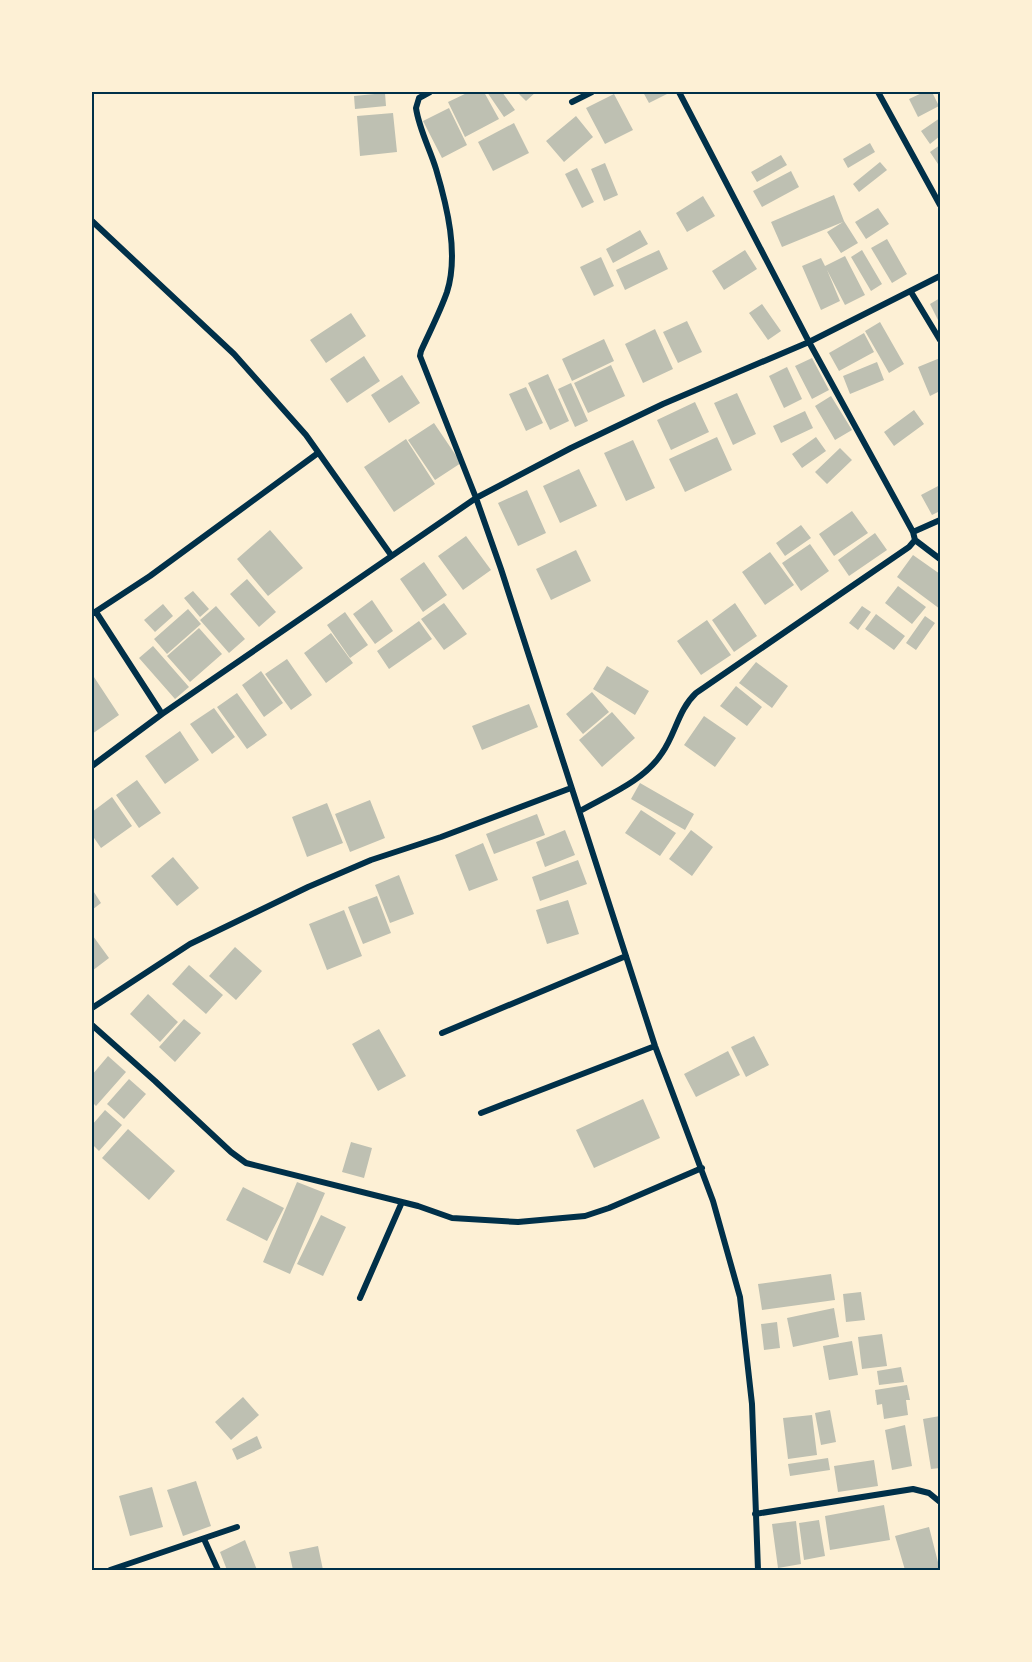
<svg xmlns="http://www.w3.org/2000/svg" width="1032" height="1662" font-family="'Golos Text',sans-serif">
<rect width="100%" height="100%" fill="#fdf0d5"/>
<path fill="#bec0b2" d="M469 92H484L499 119 465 137 448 102Z
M487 92H502L515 110 504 117Z
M517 92H536L526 101Z
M643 92H671L649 103Z
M924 92H932L939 106 918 117 909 99Z
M385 93 386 106 355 109 354 96Z
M614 94 633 130 605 144 586 108Z
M449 108 467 145 442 158 423 121Z
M393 113 397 152 360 156 357 116Z
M576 116 593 137 564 162 546 141Z
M940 118V136L930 144 921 131Z
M514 123 529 153 493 171 478 142Z
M870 143 875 152 848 168 843 159Z
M940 145V167L930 152Z
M781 155 787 165 757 182 751 172Z
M880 162 887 170 859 192 853 184Z
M605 163 618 195 604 201 591 169Z
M577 168 594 202 582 208 565 174Z
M791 171 799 187 762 207 753 191Z
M834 195 844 221 858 243 841 253 827 232 843 222 782 247 771 222Z
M703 196 715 216 687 232 676 213Z
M878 208 889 224 866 239 855 222Z
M640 230 648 244 613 263 606 249Z
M887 239 907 274 892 283 871 248Z
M659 250 668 269 625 290 616 270Z
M745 250 757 269 724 290 712 271Z
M862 250 882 284 871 291 851 257Z
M845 256 865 295 845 305 827 270 840 301 821 310 802 266 821 258 825 266Z
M601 257 614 286 594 296 580 267Z
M940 298V324L930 304Z
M762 304 781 331 768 340 749 313Z
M351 313 366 336 326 363 310 340Z
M687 321 702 352 678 363 663 332Z
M880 322 904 364 889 373 865 331Z
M655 329 673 369 643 383 625 344Z
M864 333 874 352 839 371 829 353Z
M604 339 614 361 572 381 562 359Z
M364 356 380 381 347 403 330 379Z
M812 358 829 390 812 399 795 366Z
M940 358V391L930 396 918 367Z
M877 362 884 380 850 394 843 376Z
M611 365 625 396 588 413 574 383Z
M787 367 802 399 784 408 769 376Z
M548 374 569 421 550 430 528 383Z
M402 375 420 403 389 423 371 395Z
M571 383 588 421 575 427 558 389Z
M526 387 543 423 526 431 509 394Z
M737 393 756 434 733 445 714 403Z
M831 396 852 430 835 440 815 406Z
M695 402 709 432 671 450 657 420Z
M914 410 924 424 894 446 884 432Z
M805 411 813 428 781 443 773 426Z
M434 423 461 463 435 480 408 440Z
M717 437 732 470 685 492 669 459Z
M816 437 826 451 802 468 792 454Z
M406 439 435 484 394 512 364 467Z
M633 440 655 488 626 501 604 453Z
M840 448 852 460 827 484 815 472Z
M579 469 597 506 560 523 543 486Z
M940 485V511L932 515 921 495Z
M527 490 546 533 518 546 498 503Z
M852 511 868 533 834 556 819 534Z
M801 525 811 538 785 556 776 543Z
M270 530 303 568 268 596 237 559Z
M875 533 887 550 849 576 838 560Z
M466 536 491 570 463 590 438 556Z
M810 544 829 571 801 591 782 563Z
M576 550 591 581 551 600 536 569Z
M770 552 794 585 765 605 742 572Z
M913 555 940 574V609L897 577Z
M424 562 447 595 423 612 400 579Z
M247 579 276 612 259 627 230 594Z
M898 586 926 607 912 624 885 603Z
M193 591 209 609 200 617 184 598Z
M372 600 393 631 375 644 353 614Z
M444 603 467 634 444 650 421 619Z
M735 603 757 636 734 652 712 620Z
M163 604 173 616 155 632 144 620Z
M216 606 245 639 229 653 200 620Z
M862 606 871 612 858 630 849 623Z
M188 609 201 624 167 654 154 639Z
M345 612 368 645 350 658 327 625Z
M876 614 905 636 894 650 865 629Z
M925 616 935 623 916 650 906 643Z
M707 620 731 655 701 675 677 641Z
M419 621 432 639 389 669 377 651Z
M199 628 222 654 190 682 167 656Z
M331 633 353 663 326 683 304 653Z
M153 646 189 687 175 699 139 658Z
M287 659 312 695 291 710 265 674Z
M756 662 788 686 772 708 739 683Z
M607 666 649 691 635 715 593 689Z
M261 671 283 703 264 717 242 685Z
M92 674 119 715 92 734Z
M736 686 762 707 747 726 720 706Z
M592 692 609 712 583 734 566 714Z
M237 693 267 735 247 749 217 707Z
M529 704 538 727 482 750 472 726Z
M214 708 235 737 212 754 190 724Z
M612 712 635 738 602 767 579 740Z
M704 716 736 738 715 767 684 745Z
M180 731 199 760 165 784 145 756Z
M137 780 161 813 139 828 116 795Z
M640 783 694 814 685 830 631 799Z
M112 797 132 826 101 848 92 835V812Z
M370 800 385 838 350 852 335 814Z
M327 803 343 843 307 857 292 817Z
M641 810 676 833 660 856 625 833Z
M537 814 545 835 494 854 486 834Z
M565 830 575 855 545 867 536 842Z
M691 830 713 847 692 876 669 859Z
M483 843 498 880 469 891 455 855Z
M173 857 199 888 177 906 151 876Z
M578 860 587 884 540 901 532 877Z
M399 875 414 914 390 923 375 885Z
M92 889 101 903 92 910Z
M377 896 391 933 363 944 348 907Z
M568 900 579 934 547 944 536 910Z
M344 910 362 956 327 970 309 924Z
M93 936 109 958 92 971V938Z
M235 947 262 971 236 1000 209 976Z
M189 965 223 995 206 1014 172 984Z
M148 994 178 1022 160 1042 130 1014Z
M184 1019 201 1033 175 1062 159 1047Z
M379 1029 406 1076 378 1091 352 1044Z
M754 1036 769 1065 746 1077 731 1047Z
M728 1051 740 1075 696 1097 684 1074Z
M108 1056 126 1072 96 1106 92 1102V1075Z
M129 1079 146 1094 124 1119 107 1104Z
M643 1099 660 1138 594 1168 576 1130Z
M105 1110 122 1125 99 1151 92 1144V1125Z
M128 1129 175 1171 149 1200 102 1158Z
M351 1142 372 1148 364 1178 342 1172Z
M297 1182 325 1193 290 1274 263 1262Z
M243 1187 284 1208 267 1241 226 1220Z
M321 1215 346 1227 323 1276 297 1264Z
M831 1274 835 1300 762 1310 758 1284Z
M861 1292 865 1320 846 1322 843 1294Z
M834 1308 839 1337 793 1347 787 1318Z
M777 1322 780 1348 764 1350 761 1324Z
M882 1334 887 1366 862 1369 858 1337Z
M852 1341 858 1375 829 1380 823 1346Z
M901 1367 904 1382 879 1385 877 1371Z
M907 1385 910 1400H906L908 1415 884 1419 882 1404 877 1405 875 1390Z
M243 1397 259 1415 231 1440 215 1422Z
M830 1410 836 1442 821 1445 815 1413Z
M812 1415 817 1455 788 1459 783 1418Z
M940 1416V1468L931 1469 923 1419Z
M905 1425 912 1466 892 1470 885 1430Z
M257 1436 262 1448 237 1460 232 1449Z
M828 1458 830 1470 790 1476 788 1464Z
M874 1460 878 1486 838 1492 834 1466Z
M196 1481 211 1526 183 1536 167 1490Z
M152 1487 163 1527 130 1536 119 1496Z
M884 1505 890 1540 830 1550 825 1516Z
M819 1520 825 1556 804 1560 799 1523Z
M796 1521 801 1564 778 1568 772 1524Z
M929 1527 940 1570H905L895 1536Z
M245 1540 257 1570H227L220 1552Z
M318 1546 323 1570H293L289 1552Z"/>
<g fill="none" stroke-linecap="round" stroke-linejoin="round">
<path stroke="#003049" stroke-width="6" d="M430 92 419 98 416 108C419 129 430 149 436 169 447 206 459 254 447 292 440 312 430 331 421 351L420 356 476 498 501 569 655 1046 713 1201 740 1297 752 1404 758 1570
M679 92 809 342 913 532 915 540 940 559
M878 92 940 205
M572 102 592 92
M92 221 234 354 306 435 391 555
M911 292 940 340
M913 532 940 520
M96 612 162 714
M92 614 150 576 318 453
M92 766 162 714 476 498 571 448 663 404 809 342 940 276
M580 811C608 795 644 781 662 753 676 733 678 710 696 693L909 547 915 540
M92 1008 190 944 308 887 371 860 441 837 571 788
M92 1025 155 1081 231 1152 246 1163 418 1206 452 1218 518 1222 585 1216 609 1208 702 1168
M442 1033 626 956
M481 1113 655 1046
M360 1298 402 1202
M755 1514 913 1489 929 1493 940 1502
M204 1539 218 1570
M110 1570 237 1527"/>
</g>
<rect width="1032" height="1662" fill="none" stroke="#fdf0d5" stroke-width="186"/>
<rect x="93" y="93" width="846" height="1476" fill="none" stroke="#003049" stroke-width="2"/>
</svg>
